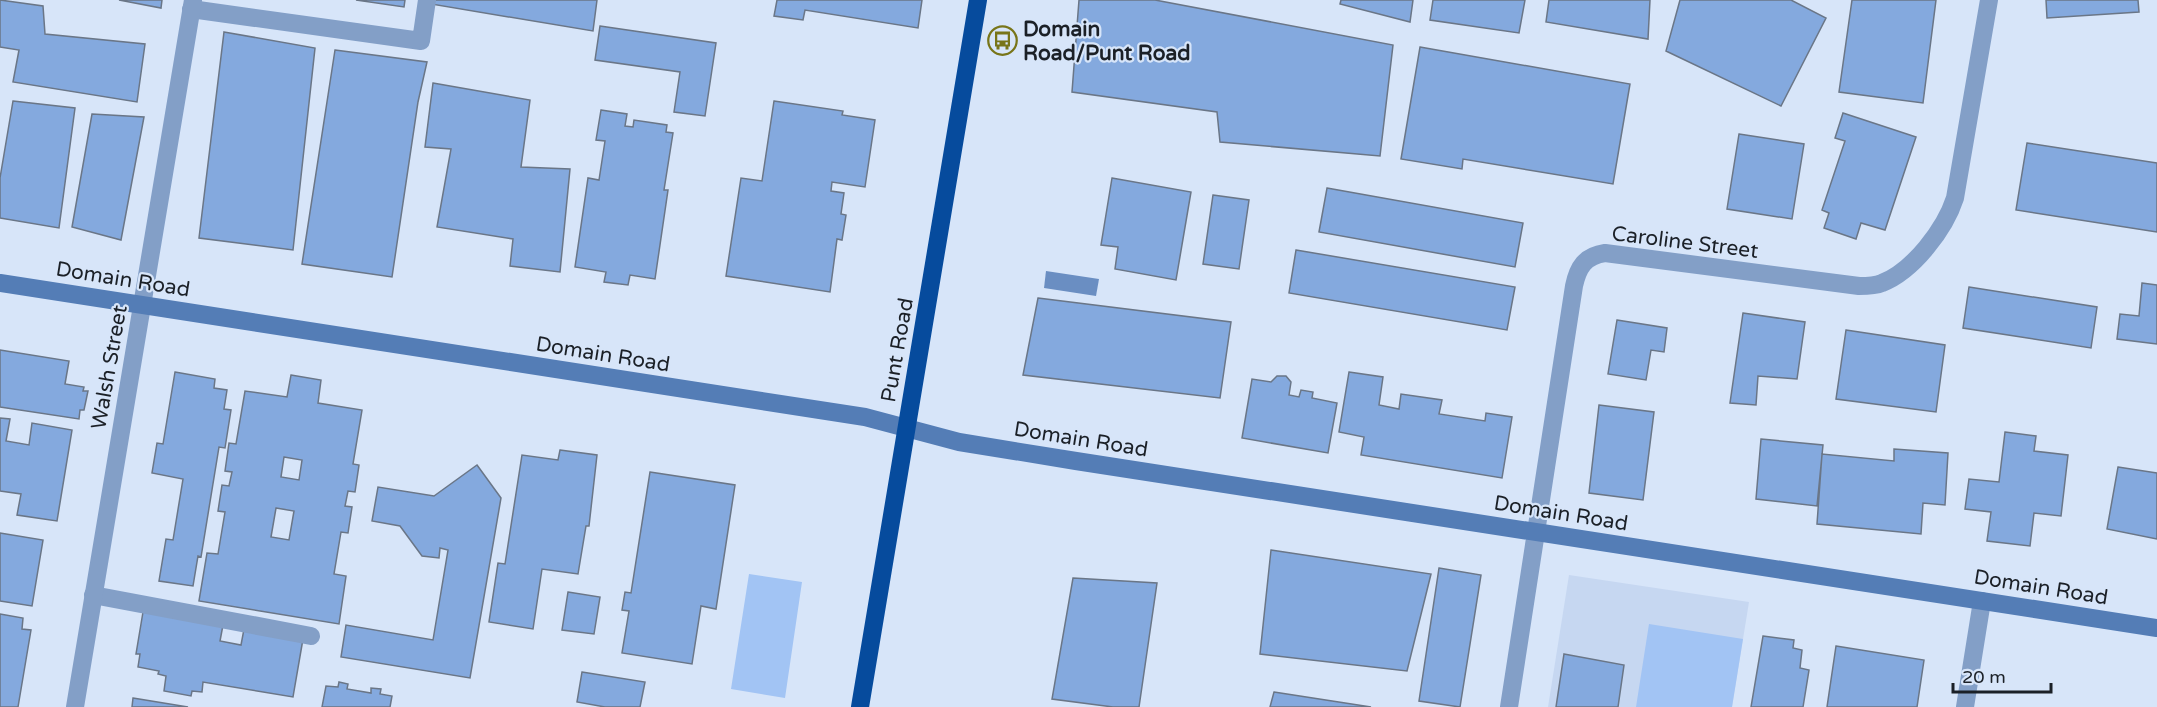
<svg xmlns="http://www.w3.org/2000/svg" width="2157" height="707" font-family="'Varela Round',sans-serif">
<rect width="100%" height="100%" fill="#d7e5f9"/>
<path fill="#c6d7f1" d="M1569 575 1749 602 1732 707H1548Z"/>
<path fill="#a2c4f4" d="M749 574 802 582 785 698 731 689Z
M1649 624 1743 639 1732 707H1636Z"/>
<path fill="#6a8ec2" d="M1046 271 1099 279 1096 296 1044 288Z"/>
<path fill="#84a9de" stroke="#6a7687" stroke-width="1.5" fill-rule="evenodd" d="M0 0 43 6 45 34 145 44 137 102 13 82 19 50 0 47Z
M119 0H162L161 8Z
M356 0H405L404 7Z
M432 0H597L593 31 431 4Z
M777 0H922L918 28 805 10 803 20 774 16Z
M1079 0H1155L1393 45 1380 156 1220 142 1217 112 1072 92Z
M1341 0H1413L1410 22 1340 4Z
M1433 0H1525L1519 33 1430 20Z
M1549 0H1650L1648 39 1546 22Z
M1680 0H1791L1826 18 1781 106 1666 51Z
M1852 0H1936L1923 103 1839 92Z
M2046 0H2138L2139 12 2047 18Z
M600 26 716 43 705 116 674 112 680 72 595 60Z
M224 32 315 48 293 250 199 238Z
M1420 47 1630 84 1613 184 1463 159 1462 169 1401 159Z
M335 50 427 62 418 102 392 277 302 264Z
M433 83 530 100 521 167 570 169 560 272 510 266 513 239 437 227 451 149 425 147Z
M13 101 75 108 59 228 0 218V178Z
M774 101 843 111 842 115 875 120 865 187 832 182 831 191 844 193 841 214 846 215 842 240 837 239 830 292 726 276 741 178 762 181Z
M601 110 627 114 625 126 633 127 634 120 667 125 666 132 673 133 664 190H668L655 279 630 275 628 285 604 282 606 272 575 267 588 178 599 180 605 141 596 140Z
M1843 113 1916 137 1885 230 1861 223 1856 239 1824 228 1829 213 1822 210 1845 141 1835 138Z
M92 114 144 117 121 240 72 227Z
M1739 134 1804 144 1792 219 1727 209Z
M2027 143 2157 163V232L2016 210Z
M1112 178 1191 192 1176 280 1115 269 1118 247 1101 245Z
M1327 188 1523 223 1515 267 1319 232Z
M1213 195 1249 200 1239 269 1203 264Z
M1296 250 1515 287 1507 330 1289 293Z
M2142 283 2157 285V344L2117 339 2120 314 2139 316Z
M1969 287 2097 307 2091 348 1963 328Z
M1038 298 1231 322 1220 398 1023 375Z
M1743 313 1805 322 1797 379 1758 376 1756 405 1730 403Z
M1617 320 1667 328 1664 352 1651 350 1646 380 1608 374Z
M1846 330 1945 345 1936 412 1836 399Z
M0 350 69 361 65 384 84 387 83 391H88L84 410H80L79 419 0 407Z
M175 372 215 379 214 388 227 390 224 409 231 410 225 448 219 447 201 557 198 556 193 586 159 581 166 539 173 540 183 479 152 473 157 443 163 444Z
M1349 372 1383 377 1379 405 1399 409 1401 394 1442 400 1439 414 1485 421 1486 413 1512 417 1502 478 1361 455 1364 437 1339 432Z
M291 375 321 380 318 403 362 410 353 464 359 465 355 492 348 491 345 506 352 507 348 533 341 532 334 574 346 576 339 624 199 601 207 553 218 554 225 512 218 511 222 485 229 486 232 472 225 471 229 443 236 444 245 391 287 397ZM284 457 302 460 299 480 281 477ZM276 508 294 511 289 540 271 537Z
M1277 376H1286L1291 382 1289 395 1299 397 1301 390 1313 392 1312 398 1337 403 1328 453 1242 438 1252 379 1271 382Z
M1599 405 1654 412 1643 500 1589 493Z
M0 418 10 419 6 441 29 445 32 423 72 430 57 521 17 515 21 494 0 491Z
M2005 432 2036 436 2034 451 2068 455 2061 516 2034 513 2030 546 1987 541 1991 512 1965 509 1969 479 1999 482Z
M1761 439 1823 445 1817 506 1756 499Z
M1894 449 1948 453 1945 505 1923 503 1921 534 1817 524 1822 454 1894 461Z
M560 450 597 455 589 526H586L578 574 542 569 533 629 489 622 498 563 505 564 522 455 558 460Z
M477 465 501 498 470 678 341 657 346 625 433 640 448 550 440 548 439 558 422 556 400 526 372 521 378 487 434 496Z
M2118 467 2157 473V539L2107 529Z
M650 472 735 485 716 609 701 606 692 664 622 653 629 611 622 610 625 592 631 593Z
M0 533 43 540 32 606 0 601Z
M1271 550 1431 574 1407 671 1260 654Z
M1439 568 1481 575 1460 707 1419 701Z
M1073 578 1157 583 1139 707H1113L1052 699Z
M568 592 600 597 594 634 562 630Z
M143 612 223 625 220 641 241 645 244 629 303 639 293 697 203 682 202 692 192 691 191 696 164 691 166 676 158 674 159 671 138 667 140 654H136Z
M0 614 23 618 22 629 31 630 18 707H0Z
M1763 636 1794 640 1793 648 1802 650 1800 668 1809 670 1803 707H1751Z
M1836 646 1924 660 1917 707H1827Z
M1564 654 1624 665 1618 707H1556Z
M582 672 645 682 640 707H605L577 702Z
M339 682 348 684 347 689 371 693V688L381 689 380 694 392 696 390 707H322L326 686 338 687Z
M1274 692 1371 707H1270Z
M133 698 188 707H132Z"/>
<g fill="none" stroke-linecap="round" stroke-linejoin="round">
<path stroke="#839fc7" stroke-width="18" d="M191 9 421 41 427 0
M93 595 311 636"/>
<path stroke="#839fc7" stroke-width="18" d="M75 707 193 0
M1509 707 1574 286C1578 267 1585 256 1605 253L1859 286C1866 286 1875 286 1882 283 1913 271 1945 229 1955 198L1989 0
M1965 707 1982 601"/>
<path stroke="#547db6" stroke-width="18" d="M0 283 865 417 959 442 1076 461 2157 628"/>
<path stroke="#064b9d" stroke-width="18" d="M860 707 978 0"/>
</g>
<defs>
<symbol id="bus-ring" viewBox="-11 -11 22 22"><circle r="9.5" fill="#d7e5f9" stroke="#787519" stroke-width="1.5"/><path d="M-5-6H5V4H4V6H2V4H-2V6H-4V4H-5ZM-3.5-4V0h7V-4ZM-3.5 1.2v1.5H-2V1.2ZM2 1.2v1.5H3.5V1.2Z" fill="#787519"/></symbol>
</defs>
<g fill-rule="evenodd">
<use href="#bus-ring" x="986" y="24" width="33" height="33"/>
</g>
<g text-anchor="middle" stroke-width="4.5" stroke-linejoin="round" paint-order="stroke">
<g font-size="21" font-weight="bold" fill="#1b2027" stroke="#d7e5f9" text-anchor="start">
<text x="1023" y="36">Domain<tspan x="1023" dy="24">Road/Punt Road</tspan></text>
</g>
<g font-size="21" fill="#1b2027" stroke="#d7e5f9">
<text transform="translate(1685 242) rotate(7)" y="7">Caroline Street</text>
<text transform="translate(123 279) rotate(9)" y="7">Domain Road</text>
<text transform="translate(897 350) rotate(-80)" y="7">Punt Road</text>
<text transform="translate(603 354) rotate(9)" y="7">Domain Road</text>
<text transform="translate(109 367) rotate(-80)" y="7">Walsh Street</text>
<text transform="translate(1081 439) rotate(9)" y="7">Domain Road</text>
<text transform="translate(1561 513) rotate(9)" y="7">Domain Road</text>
<text transform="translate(2041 587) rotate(9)" y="7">Domain Road</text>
</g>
</g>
<path d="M1953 683v9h98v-9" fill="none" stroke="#1b2027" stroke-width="3"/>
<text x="1962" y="683" font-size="18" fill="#1b2027" stroke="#d7e5f9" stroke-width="4.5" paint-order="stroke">20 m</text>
</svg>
